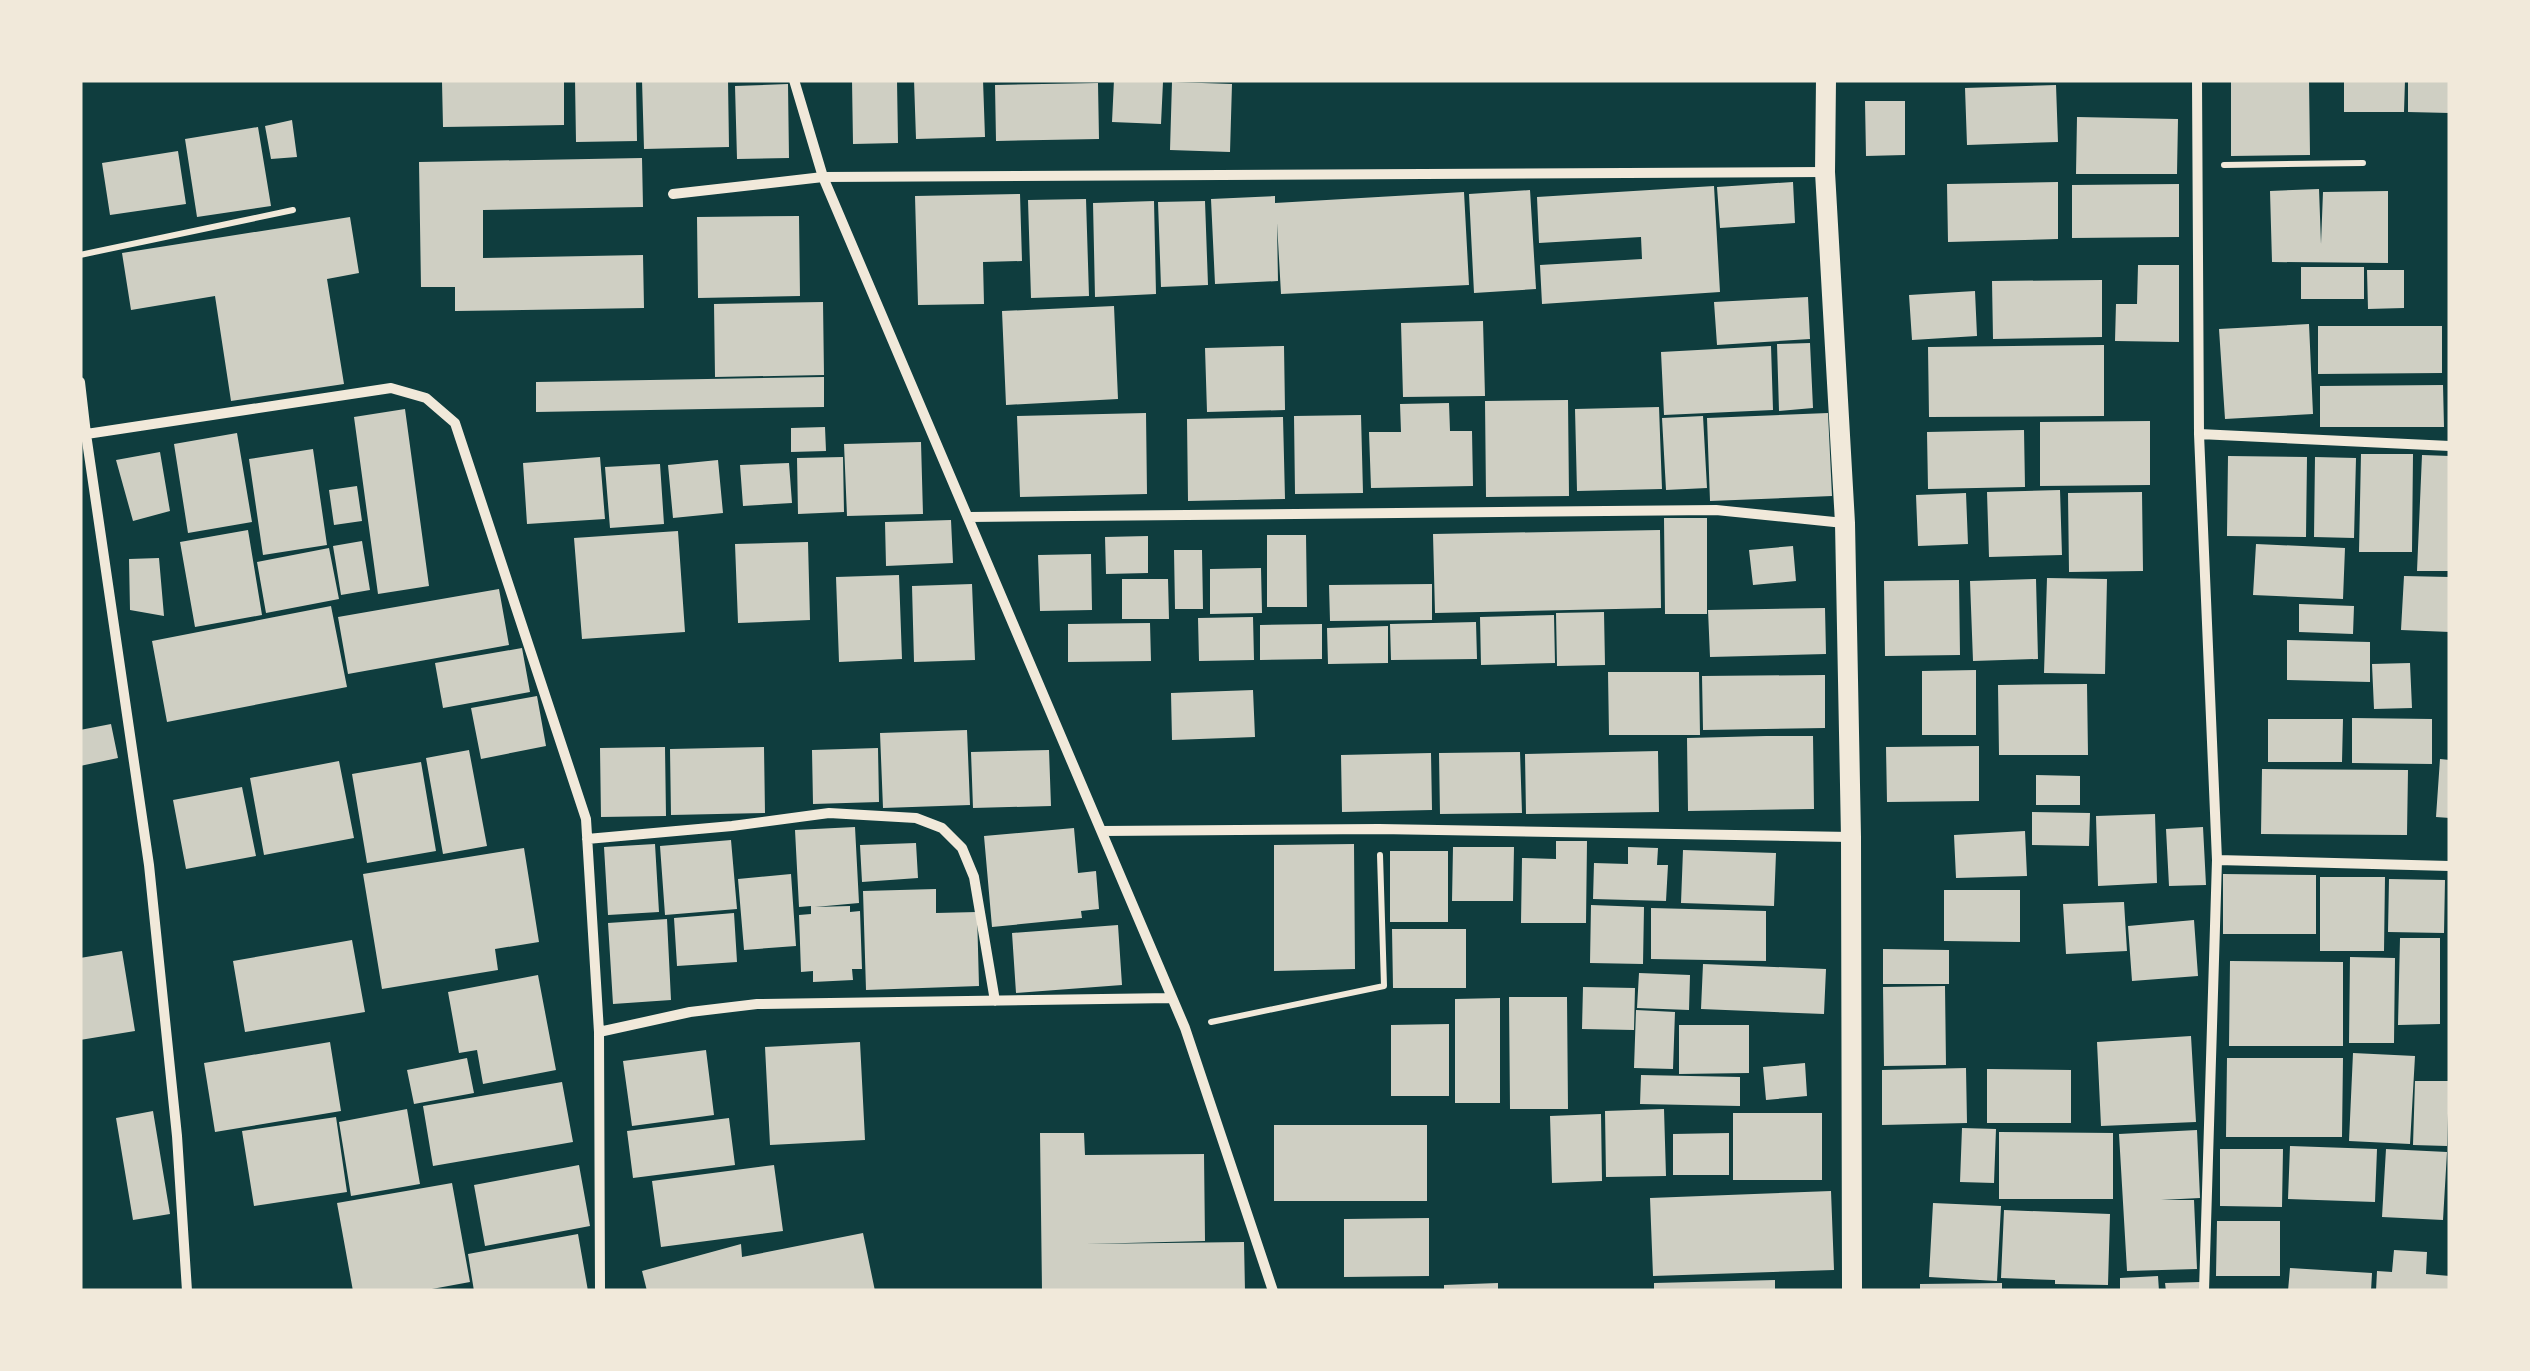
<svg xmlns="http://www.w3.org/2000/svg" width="2530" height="1371" font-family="'PT Sans Narrow',sans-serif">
<rect width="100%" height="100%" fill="#0f3d3e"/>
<path fill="#cfcfc3" d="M564 80V125L443 127 442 82Z
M575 80H636L637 141 576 142Z
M642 80H728L729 147 644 149Z
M852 80H897L898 143 853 144Z
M914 80H983L985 137 916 139Z
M1114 80 1163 82 1161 124 1112 122Z
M2231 80H2309L2310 155 2231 156Z
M2344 80H2405L2404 112H2344Z
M2408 81 2450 82V113L2408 112Z
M1172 82 1232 84 1230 152 1170 150Z
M1098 83 1099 139 996 141 995 85Z
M788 84 789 158 737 159 735 86Z
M2056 85 2058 142 1967 145 1965 88Z
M1865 101H1905V155L1866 156Z
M2077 117 2178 119 2177 174H2076Z
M292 120 297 157 271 159 265 126Z
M258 127 271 206 197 217 185 139Z
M178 151 186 204 110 215 102 163Z
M642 158 643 207 483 210V258L643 255 644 308 455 311V287H421L419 162Z
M1793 182 1795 223 1720 228 1717 187Z
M2058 182V239L1948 242 1947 184Z
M2179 184V237L2072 238V185Z
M1714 186 1720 292 1542 304 1540 265 1642 259 1641 237 1539 243 1537 197Z
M2319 189 2321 244 2323 192 2388 191V263L2272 262 2270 191Z
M1530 190 1536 289 1474 293 1469 194Z
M1464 192 1469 285 1281 294 1277 223 1278 281 1215 284 1211 199 1275 196V203Z
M1020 194 1022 261 983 262 984 304 918 305 915 196Z
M1086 199 1089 296 1031 298 1028 200Z
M1154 201 1156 294 1095 297 1093 203Z
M1205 201 1208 285 1161 287 1158 202Z
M799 216 800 296 698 298 697 217Z
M350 217 359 273 327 279 344 384 231 401 215 296 131 310 122 253Z
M2138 265H2179V342L2115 341 2116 304H2137Z
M2301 267H2364V299H2301Z
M2367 270H2404V308L2368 309Z
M2102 280V337L1993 339 1992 281Z
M1975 291 1977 336 1912 340 1909 295Z
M1808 297 1810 339 1717 345 1714 302Z
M823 302 824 375 715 377 714 304Z
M1114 306 1118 399 1006 405 1002 311Z
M1483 321 1485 396 1403 397 1401 323Z
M2309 324 2313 414 2225 419 2219 329Z
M2318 326H2442V373L2318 374Z
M1810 343 1813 408 1779 411 1777 344Z
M2104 345V416L1929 417 1928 347Z
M1284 346 1285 410 1207 412 1205 348Z
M1771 346 1773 410 1664 415 1661 352Z
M824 377V407L536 412V382Z
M2443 385 2444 427H2320V386Z
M1568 400 1569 496 1486 497 1485 401Z
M1449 403 1450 431H1472L1473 486 1371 488 1369 432H1401L1400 404Z
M1659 407 1662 489 1577 491 1575 409Z
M405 409 429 586 378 594 354 417Z
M1146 413 1147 494 1020 497 1017 416Z
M1828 413 1832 496 1710 501 1707 418Z
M1361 415 1363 493 1295 494 1294 416Z
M1703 416 1707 488 1666 490 1662 418Z
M1283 417 1285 499 1188 501 1187 419Z
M2150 421V485L2040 486V422Z
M825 427 826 451 791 452V428Z
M2024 430 2025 487 1928 489 1927 432Z
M237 433 252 522 188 533 174 444Z
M921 442 923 514 847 516 844 444Z
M313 449 327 545 263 555 249 459Z
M160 452 170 511 133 521 116 460Z
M2361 454H2413L2412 552H2359Z
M2422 455 2450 456V571H2417Z
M2228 456 2307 457 2306 537 2227 536Z
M600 457 605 519 527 524 523 463Z
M843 457 844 512 798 514 797 458Z
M2315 457 2356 458 2354 538 2314 537Z
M718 460 723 513 673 518 668 465Z
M789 463 792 503 743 506 740 465Z
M660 464 664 524 610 528 605 467Z
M357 486 362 521 334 525 329 490Z
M2060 490 2062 555 1989 557 1987 492Z
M2142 492 2143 571 2069 572 2068 493Z
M1966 493 1968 544 1918 546 1916 495Z
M1664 518H1707V614H1665Z
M951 520 953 563 886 566 885 522Z
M248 530 262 615 195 627 180 542Z
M1660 530 1661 608 1435 613 1433 534Z
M678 531 685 632 582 639 574 538Z
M1267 535H1306L1307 607H1267Z
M1148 536V573L1106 574 1105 537Z
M362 541 370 590 341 595 333 546Z
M808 542 810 620 738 623 735 544Z
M2256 544 2345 548 2343 599 2253 595Z
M1793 546 1796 581 1753 585 1749 550Z
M329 548 339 599 266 613 257 562Z
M1174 550H1202L1203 609H1175Z
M1091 554 1092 610 1040 611 1038 555Z
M159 558 164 616 130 610 129 559Z
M1261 568 1262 613 1210 614V569Z
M899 575 902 659 839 662 836 577Z
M2404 576 2450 577V632L2401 630Z
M2047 578 2107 579 2105 674 2044 673Z
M1122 579H1168L1169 619H1122Z
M2036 579 2038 659 1973 661 1970 581Z
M1959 580 1960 655 1885 656 1884 581Z
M972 584 975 660 914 662 912 586Z
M1432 584V620L1330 621 1329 585Z
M499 589 509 645 348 674 338 617Z
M2299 604 2354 606 2353 634 2299 632Z
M331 606 347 687 167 722 152 641Z
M1825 608 1826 654 1710 657 1708 610Z
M1604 612 1605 665 1557 666 1556 613Z
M1554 615 1555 663 1481 665 1480 617Z
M1253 617 1254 660 1199 661 1198 618Z
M1476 622 1477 659 1391 660 1390 624Z
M1150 623 1151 661 1068 662V624Z
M1322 624V659L1260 660V625Z
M1388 626V663L1328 664 1327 628Z
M2287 640 2370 642V682L2287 680Z
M522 648 530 692 443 708 435 663Z
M2410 663 2412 708 2374 709 2372 664Z
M1976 670V735H1922V671Z
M1608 672H1699L1700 735H1609Z
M1825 675V728L1703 730 1702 676Z
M2087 684 2088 755H1999L1998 685Z
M1253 690 1255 737 1172 740 1171 693Z
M537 696 546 746 481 759 471 708Z
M2352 718 2432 719V764L2352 763Z
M2268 719H2343L2342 762H2268Z
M111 724 118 758 80 766V730Z
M967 730 970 805 883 808 880 733Z
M1766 736H1813L1814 809 1688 811 1687 738Z
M1979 746V801L1887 802 1886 747Z
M665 747 666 816 601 817 600 748Z
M764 747 765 813 671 815 670 749Z
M878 748 879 802 813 804 812 750Z
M469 750 487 846 443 854 426 758Z
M1049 750 1051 806 973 808 971 752Z
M1658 751 1659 812 1526 814 1525 754Z
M1520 752 1522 813 1440 814 1439 753Z
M1431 753 1432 810 1342 812 1341 755Z
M2440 759 2450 760V818L2436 817Z
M339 761 354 838 264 855 250 778Z
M421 762 436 851 367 863 352 774Z
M2262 769 2408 770 2407 835 2261 834Z
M2036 775 2080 776V805H2036Z
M242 787 256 856 186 869 173 800Z
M2032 812 2090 813 2089 846 2032 845Z
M2155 814 2157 883 2098 886 2096 816Z
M855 827 859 903 815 907 850 906V912L860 911 862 969H852L853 980 813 982V971L801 972 799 915 811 914V906L799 907 795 830Z
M2203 827 2206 885 2169 886 2166 829Z
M1074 828 1078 873 1096 871 1099 909 1081 911 1082 918 992 927 984 836Z
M2025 831 2027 876 1956 878 1954 835Z
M731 840 737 909 665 915 660 846Z
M1556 841H1587L1586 923H1521L1522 858 1556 859Z
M916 843 918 878 862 882 860 845Z
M655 844 659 912 608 915 604 847Z
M1354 844 1355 969 1274 971V845Z
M1453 847H1514L1513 901H1452Z
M1628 847 1658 848 1657 865H1668L1666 901 1593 899 1594 863 1628 864Z
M524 848 539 942 495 949 498 970 382 989 363 874Z
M1683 850 1776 853 1774 906 1681 903Z
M1390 851H1448V922H1390Z
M791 874 796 946 744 950 738 879Z
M2223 874 2316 875V934H2223Z
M2320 877H2385L2384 951H2320Z
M2389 879 2445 880 2444 933 2388 932Z
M936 889V913L977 912 979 986 866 990 863 891Z
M1944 890H2020V942L1944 941Z
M2124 902 2127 951 2066 954 2063 904Z
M1591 905 1644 907 1643 964 1590 963Z
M1651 908 1766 911V961L1651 959Z
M734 913 737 962 677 966 674 918Z
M667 919 671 1000 613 1004 608 923Z
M2194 920 2198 976 2132 981 2128 926Z
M1118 925 1122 985 1016 993 1012 933Z
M1392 929H1466V988H1393Z
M2400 938H2440V1024L2398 1025Z
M352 940 365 1012 245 1032 233 961Z
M1883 949 1949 950V984H1883Z
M122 951 135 1031 80 1040V958Z
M2350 957 2395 958 2394 1043H2349Z
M2230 961 2343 962V1046H2229Z
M1703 964 1826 969 1824 1014 1701 1009Z
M1639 973 1690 975 1689 1010 1637 1008Z
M538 975 556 1070 483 1084 477 1050 459 1053 448 992Z
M1945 986 1946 1065 1884 1066 1883 987Z
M1583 987 1635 988 1634 1030 1582 1029Z
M1509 997H1567L1568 1109H1510Z
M1500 998V1103H1455V999Z
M1636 1010 1675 1012 1673 1069 1634 1068Z
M1449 1024V1096H1391V1025Z
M1679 1025H1749V1073L1679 1074Z
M2191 1036 2196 1122 2101 1126 2097 1042Z
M330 1042 341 1111 215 1132 204 1063Z
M860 1042 865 1140 770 1145 765 1047Z
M706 1050 714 1115 632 1126 623 1061Z
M2353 1053 2415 1056 2410 1144 2349 1141Z
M467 1058 474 1093 414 1104 407 1070Z
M2227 1058H2343L2342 1137H2226Z
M1805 1063 1807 1096 1766 1100 1763 1067Z
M1966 1068 1967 1123 1882 1125V1070Z
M1987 1069 2071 1070V1123H1987Z
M1641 1075 1740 1077V1106L1640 1104Z
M2415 1081H2449L2447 1146 2413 1145Z
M562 1082 573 1142 433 1166 423 1106Z
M407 1109 420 1184 351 1196 339 1122Z
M1664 1109 1666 1176 1606 1177 1605 1111Z
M153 1111 170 1214 133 1220 116 1118Z
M1733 1113H1822V1180H1733Z
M1601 1114 1602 1181 1552 1183 1550 1116Z
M336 1117 347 1192 254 1206 242 1131Z
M729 1118 735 1165 633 1178 627 1131Z
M1274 1125H1427V1201H1274Z
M1962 1128 1996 1129 1994 1183 1960 1182Z
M2197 1130 2200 1198 2161 1200H2194L2197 1269 2127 1271 2119 1134Z
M1999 1132 2113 1133V1199H1999Z
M1040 1133H1084L1085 1155 1204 1154 1205 1241 1086 1244 1244 1242 1245 1291H1042Z
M1729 1133V1175H1673V1134Z
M2290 1146 2377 1149 2375 1202 2288 1199Z
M2220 1149H2283L2282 1207 2220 1206Z
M2386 1149 2447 1152 2443 1220 2382 1217Z
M579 1165 590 1226 485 1246 474 1185Z
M774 1165 783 1231 661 1247 652 1181Z
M452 1183 470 1282 421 1291H353L337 1203Z
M1831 1191 1834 1270 1653 1276 1650 1198Z
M1933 1203 2001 1206 1997 1281 1929 1277Z
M2004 1210 2110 1214 2108 1285 2055 1284V1280L2001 1278Z
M1429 1218V1276L1344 1277V1219Z
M2217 1221H2280V1276H2216Z
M863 1233 875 1291H647L642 1271 741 1244 742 1257Z
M578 1234 588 1291H474L468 1254Z
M2394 1250 2427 1252 2426 1274 2450 1276V1291H2376L2377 1271 2392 1272Z
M2290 1268 2372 1273 2371 1291H2288Z
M2158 1276 2159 1291H2120V1278Z
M1775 1280V1291H1654V1283Z
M2200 1282V1291H2166L2165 1283Z
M1498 1283V1291H1444V1285Z
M2002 1283V1291H1920V1284Z"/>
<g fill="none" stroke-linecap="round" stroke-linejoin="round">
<path stroke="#f1e9da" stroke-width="6" d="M2224 165 2363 163
M80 255 293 210
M1211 1022 1384 986 1380 855"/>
<path stroke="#f1e9da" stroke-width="10" d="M794 80 823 177 1185 1028 1273 1291
M2197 80 2199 434 2217 860 2204 1291
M673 194 823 177 1824 172
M80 382 86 434 149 865 177 1136 187 1291
M2199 434 2450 446
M80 435 391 388 426 398 455 423 586 819 599 1032 600 1291
M969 517 1716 510 1844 523
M1102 831 1379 829 1851 837
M587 839 732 826 829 813 916 818 942 828 962 848 974 877 995 1001
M2217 860 2450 866
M599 1032 690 1012 757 1004 1172 998"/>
<path stroke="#f1e9da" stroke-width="20" d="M1826 80 1825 172 1845 523 1851 837 1852 1291"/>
</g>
<rect width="2530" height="1371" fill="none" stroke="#f1e9da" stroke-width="165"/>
</svg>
